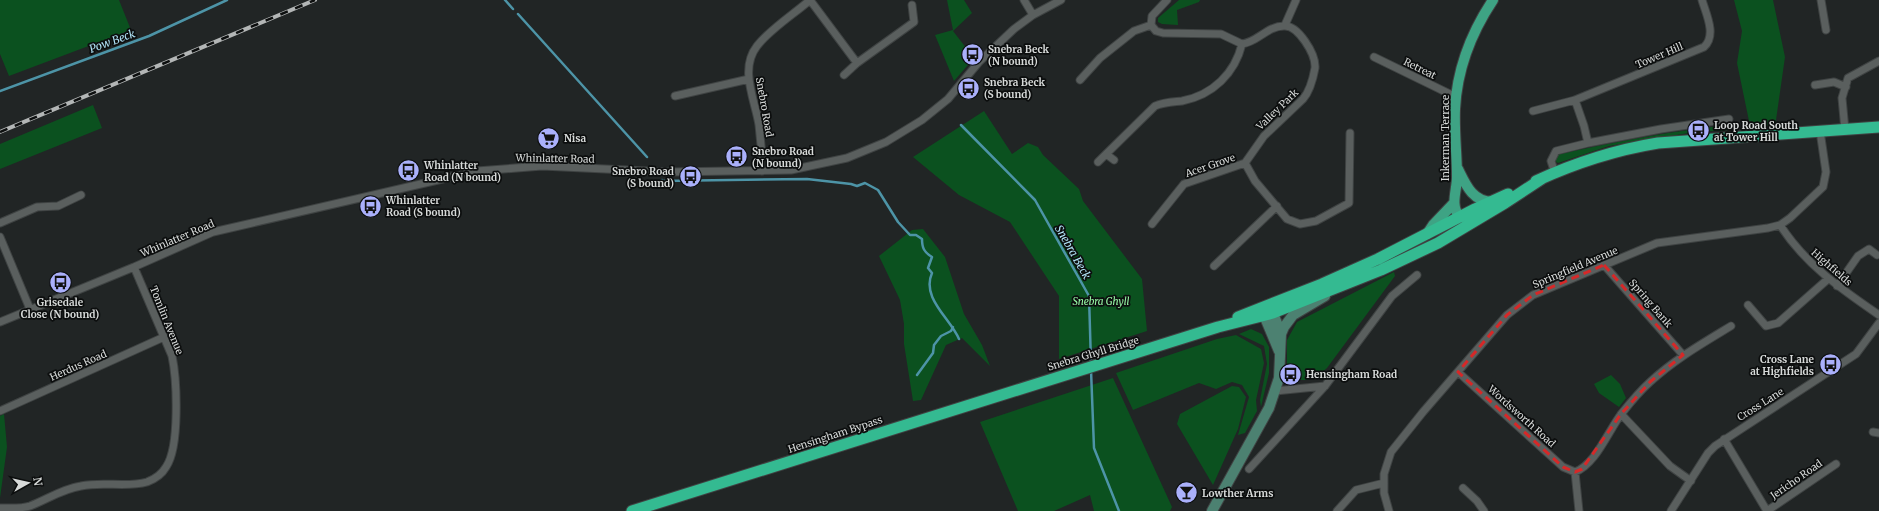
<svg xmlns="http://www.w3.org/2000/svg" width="1879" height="511" font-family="Merriweather,serif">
<rect width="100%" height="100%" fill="#212525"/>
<path fill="#0b511f" d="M0 0H119L131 30 9 76 0 54Z
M947 0H964L972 13 953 31 974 58 954 81 935 35 953 30Z
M1179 0H1200L1199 2 1177 10 1178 25 1162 24 1158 22V18Z
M1734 0H1773L1785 57 1775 127 1749 121 1737 63 1742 31Z
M93 105 102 128 0 169V144Z
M984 111 1012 154 1028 143 1038 147 1043 155 1079 189 1083 201 1142 279 1147 331 1059 359V296L1010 222 959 195 913 157Z
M1729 125V130L1695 132 1609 146 1558 163 1555 161 1556 155C1613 142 1670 131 1729 125Z
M923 229 945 257 964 314 982 345 990 366 962 338 946 345 921 400 913 401 904 344V324L900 300 879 256 912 230Z
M1394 272 1395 276 1327 368C1313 380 1304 385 1287 374V340L1297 322Z
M1251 329 1262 334 1269 347V373L1261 407 1260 400 1267 364 1264 346 1239 334Z
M1236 335 1261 349 1264 363 1256 400 1257 411 1245 433 1238 435 1249 397 1242 385 1232 382 1216 389 1199 383 1133 410 1116 373 1217 339Z
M1611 375 1620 384 1626 398 1619 407 1599 393 1594 384Z
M1113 378 1172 507 1170 511H1094L1090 495 1054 511H1018L980 422Z
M1232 386 1239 387 1246 397 1238 429 1213 485 1177 424 1180 414Z
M4 414 7 447 0 498V416Z"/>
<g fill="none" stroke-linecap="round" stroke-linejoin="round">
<path stroke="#4d94a7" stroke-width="2.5" d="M505 0 513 9
M518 14 647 157
M0 91 149 36 227 0
M961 125 1035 200 1089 296 1091 363
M662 180V181L807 179 851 184 857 186 865 183 878 190 898 222 910 235H916L922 239C922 248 924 252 932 257L928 268 932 273C921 298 950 318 959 339
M1091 370 1094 448 1119 511
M917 375 933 353 934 345 941 336 951 331 953 327"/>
<defs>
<path id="minor" d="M810 0 857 63
M1024 0 1033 15
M1167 0 1152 16 1151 25 1156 31 1163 33 1221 34 1242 44C1258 42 1267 26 1284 26 1298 25 1316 54 1315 68 1313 79 1310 91 1303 99L1264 136 1245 163 1255 181 1287 219 1300 224 1316 221 1349 203 1350 133
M1702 0C1706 14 1717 35 1704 47L1575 100 1584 126 1588 143 1661 129 1729 119
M1821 0 1826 30
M1285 25 1296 0
M1374 57 1456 97
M844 75 857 63 914 22 912 5
M1080 80 1100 58 1134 31 1151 25
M1815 85 1834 82 1846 87
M675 96 749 79
M1533 111 1575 100
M1845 130 1842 98 1848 78 1879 61
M1106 154 1114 160
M1098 162 1155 106C1164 102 1173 102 1182 101 1213 95 1235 73 1242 44
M762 171C762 156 761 140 759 125 755 100 739 69 757 46 770 29 794 14 810 0
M1555 173 1551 161 1556 151 1588 143
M0 223 37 207 58 206 81 195
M1152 224 1184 184 1245 163
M1780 225C1805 264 1841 289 1879 315
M0 237 30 309
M1604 265 1683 355
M1214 266 1277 206
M1837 286 1858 256 1869 249 1877 255
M1748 305 1766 326 1778 323 1828 279
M0 322 134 267 213 232 477 171 542 166 668 172 791 170 847 158 886 142 922 120 948 99 979 62 1014 29 1033 15 1061 0
M1458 372 1563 467 1575 472
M1275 391 1325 386
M0 411 164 337
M1621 414 1670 466 1691 481
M1873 432 1879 433
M1724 439 1767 511
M1249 469 1325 386 1392 296 1417 275
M1575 472C1596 464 1608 431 1622 413 1630 403 1640 391 1650 382 1675 359 1703 343 1731 326
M1575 472 1579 511
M1463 488 1477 501 1484 511
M0 508C10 508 21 509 30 506 48 499 62 489 81 486 103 481 126 488 147 482 155 479 162 474 166 467 180 447 177 380 172 356L134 267
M1337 511 1356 490 1384 483
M1389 511 1384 493V474L1391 452 1423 412 1507 315 1533 295 1657 243 1768 228 1780 225 1790 218 1823 187 1826 172 1820 131
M1671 511 1708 453 1715 446 1856 354 1879 323
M1767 511 1836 464"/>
<path id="secondary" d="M1261 308 1279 351
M1267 309 1273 313 1281 334
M1212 511 1269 408 1279 378 1281 334 1284 327 1293 315 1325 296"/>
<path id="primary" d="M1458 169C1466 185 1472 201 1492 202
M1468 219 1459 216C1450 205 1457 190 1457 177 1457 155 1454 132 1455 109 1457 70 1471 33 1493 0
M1427 234 1433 225 1454 203"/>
<path id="trunk" d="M1536 181C1575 163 1615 150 1658 143L1879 127
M1238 317 1322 284 1378 259 1475 209 1508 194
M632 511 1218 327 1273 313 1381 270 1438 243 1505 203 1543 178"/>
</defs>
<use href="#minor" stroke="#3f4343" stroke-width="9"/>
<use href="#secondary" stroke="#3f4343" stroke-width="12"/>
<use href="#primary" stroke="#3f4343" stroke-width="12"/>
<use href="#trunk" stroke="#3f4343" stroke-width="13"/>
<use href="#minor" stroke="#5a5f5e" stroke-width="7"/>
<use href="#secondary" stroke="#4c8171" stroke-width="10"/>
<use href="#primary" stroke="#3ea384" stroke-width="10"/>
<use href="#trunk" stroke="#34ba91" stroke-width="11"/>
<defs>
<path id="rail" d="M0 132 315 0"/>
</defs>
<use href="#rail" stroke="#b3b6b6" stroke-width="4"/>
<use href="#rail" stroke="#0c0e0e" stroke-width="2.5" stroke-dasharray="8" stroke-linecap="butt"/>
</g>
<path fill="none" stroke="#d62828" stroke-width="3" stroke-dasharray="8 5" stroke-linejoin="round" d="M1604 265 1683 355 1650 382 1621 414 1582 469 1575 472 1563 467 1458 372 1507 315 1533 295Z"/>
<defs>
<symbol id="bus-disc" viewBox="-11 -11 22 22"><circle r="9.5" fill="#aab0fb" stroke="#0c0e0e"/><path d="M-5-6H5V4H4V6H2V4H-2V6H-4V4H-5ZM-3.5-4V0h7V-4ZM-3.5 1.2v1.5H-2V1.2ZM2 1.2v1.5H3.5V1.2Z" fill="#111"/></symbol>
<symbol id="supermarket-disc" viewBox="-11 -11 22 22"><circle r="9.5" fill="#aab0fb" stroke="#0c0e0e"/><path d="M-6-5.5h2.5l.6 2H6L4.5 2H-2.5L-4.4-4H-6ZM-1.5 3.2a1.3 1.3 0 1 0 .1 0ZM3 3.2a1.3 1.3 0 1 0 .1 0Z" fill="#111"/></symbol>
<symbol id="bar-disc" viewBox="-11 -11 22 22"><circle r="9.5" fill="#aab0fb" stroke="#0c0e0e"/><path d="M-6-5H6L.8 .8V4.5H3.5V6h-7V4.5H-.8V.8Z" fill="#111"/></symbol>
</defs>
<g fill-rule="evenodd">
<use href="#bus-disc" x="960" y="42" width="25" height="25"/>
<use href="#bus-disc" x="956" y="76" width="25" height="25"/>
<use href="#bus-disc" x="1686" y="118" width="25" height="25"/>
<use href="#supermarket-disc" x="536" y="126" width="25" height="25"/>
<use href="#bus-disc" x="724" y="144" width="25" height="25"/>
<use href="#bus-disc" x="396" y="158" width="25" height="25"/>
<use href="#bus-disc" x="678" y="164" width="25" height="25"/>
<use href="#bus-disc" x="358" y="194" width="25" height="25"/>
<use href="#bus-disc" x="48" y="270" width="25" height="25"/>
<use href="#bus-disc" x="1818" y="352" width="25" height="25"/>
<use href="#bus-disc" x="1278" y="362" width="25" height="25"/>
<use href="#bar-disc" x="1174" y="480" width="25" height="25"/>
</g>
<g text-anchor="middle" stroke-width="3.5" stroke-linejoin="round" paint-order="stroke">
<g font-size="10" font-weight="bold" fill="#d7dad9" stroke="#0c0e0e" text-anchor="start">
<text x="988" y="53">Snebra Beck<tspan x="988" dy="12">(N bound)</tspan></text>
<text x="984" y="86">Snebra Beck<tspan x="984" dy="12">(S bound)</tspan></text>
<text x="1714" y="129">Loop Road South<tspan x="1714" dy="12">at Tower Hill</tspan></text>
<text x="564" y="142">Nisa</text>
<text x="752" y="155">Snebro Road<tspan x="752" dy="12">(N bound)</tspan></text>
<text x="424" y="169">Whinlatter<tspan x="424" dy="12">Road (N bound)</tspan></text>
<text x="674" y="175" text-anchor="end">Snebro Road<tspan x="674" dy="12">(S bound)</tspan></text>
<text x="386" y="204">Whinlatter<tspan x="386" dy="12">Road (S bound)</tspan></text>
<text x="60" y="306" text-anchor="middle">Grisedale<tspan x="60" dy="12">Close (N bound)</tspan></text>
<text x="1814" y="363" text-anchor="end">Cross Lane<tspan x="1814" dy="12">at Highfields</tspan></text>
<text x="1306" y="378">Hensingham Road</text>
<text x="1202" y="497">Lowther Arms</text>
</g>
<g font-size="10" fill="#d7dad9" stroke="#0c0e0e">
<text transform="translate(1659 55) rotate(-23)" y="4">Tower Hill</text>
<text transform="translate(1420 68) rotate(26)" y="4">Retreat</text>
<text transform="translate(765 107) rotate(80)" y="4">Snebro Road</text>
<text transform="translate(1277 109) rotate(-44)" y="4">Valley Park</text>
<text transform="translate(1445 138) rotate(-90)" y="4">Inkerman Terrace</text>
<text transform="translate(555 158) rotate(1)" y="4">Whinlatter Road</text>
<text transform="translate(1210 165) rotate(-19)" y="4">Acer Grove</text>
<text transform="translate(177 238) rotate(-23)" y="4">Whinlatter Road</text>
<text transform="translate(1575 267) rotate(-23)" y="4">Springfield Avenue</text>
<text transform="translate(1832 267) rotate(41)" y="4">Highfields</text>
<text transform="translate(1651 303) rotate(49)" y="4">Spring Bank</text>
<text transform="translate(167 320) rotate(68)" y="4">Tomlin Avenue</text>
<text transform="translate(1093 353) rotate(-17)" y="4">Snebra Ghyll Bridge</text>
<text transform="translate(78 365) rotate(-24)" y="4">Herdus Road</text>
<text transform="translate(1760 404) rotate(-32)" y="4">Cross Lane</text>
<text transform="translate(1522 416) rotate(42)" y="4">Wordsworth Road</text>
<text transform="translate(835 434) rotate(-18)" y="4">Hensingham Bypass</text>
<text transform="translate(1796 479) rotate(-35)" y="4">Jericho Road</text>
</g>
<g font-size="10" font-style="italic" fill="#99fca8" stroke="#0c0e0e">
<text x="1101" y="305">Snebra Ghyll</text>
</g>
<g font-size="11" font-style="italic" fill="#b2e5f9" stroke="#0c0e0e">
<text transform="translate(112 41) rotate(-20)" y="4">Pow Beck</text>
<text transform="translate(1073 252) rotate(60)" y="4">Snebra Beck</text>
</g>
</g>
<g transform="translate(28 483) rotate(82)" stroke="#0c0e0e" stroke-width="3" paint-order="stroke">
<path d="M0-3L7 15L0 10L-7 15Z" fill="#d7dad9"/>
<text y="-6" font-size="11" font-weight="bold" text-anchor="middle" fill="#d7dad9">N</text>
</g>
</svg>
